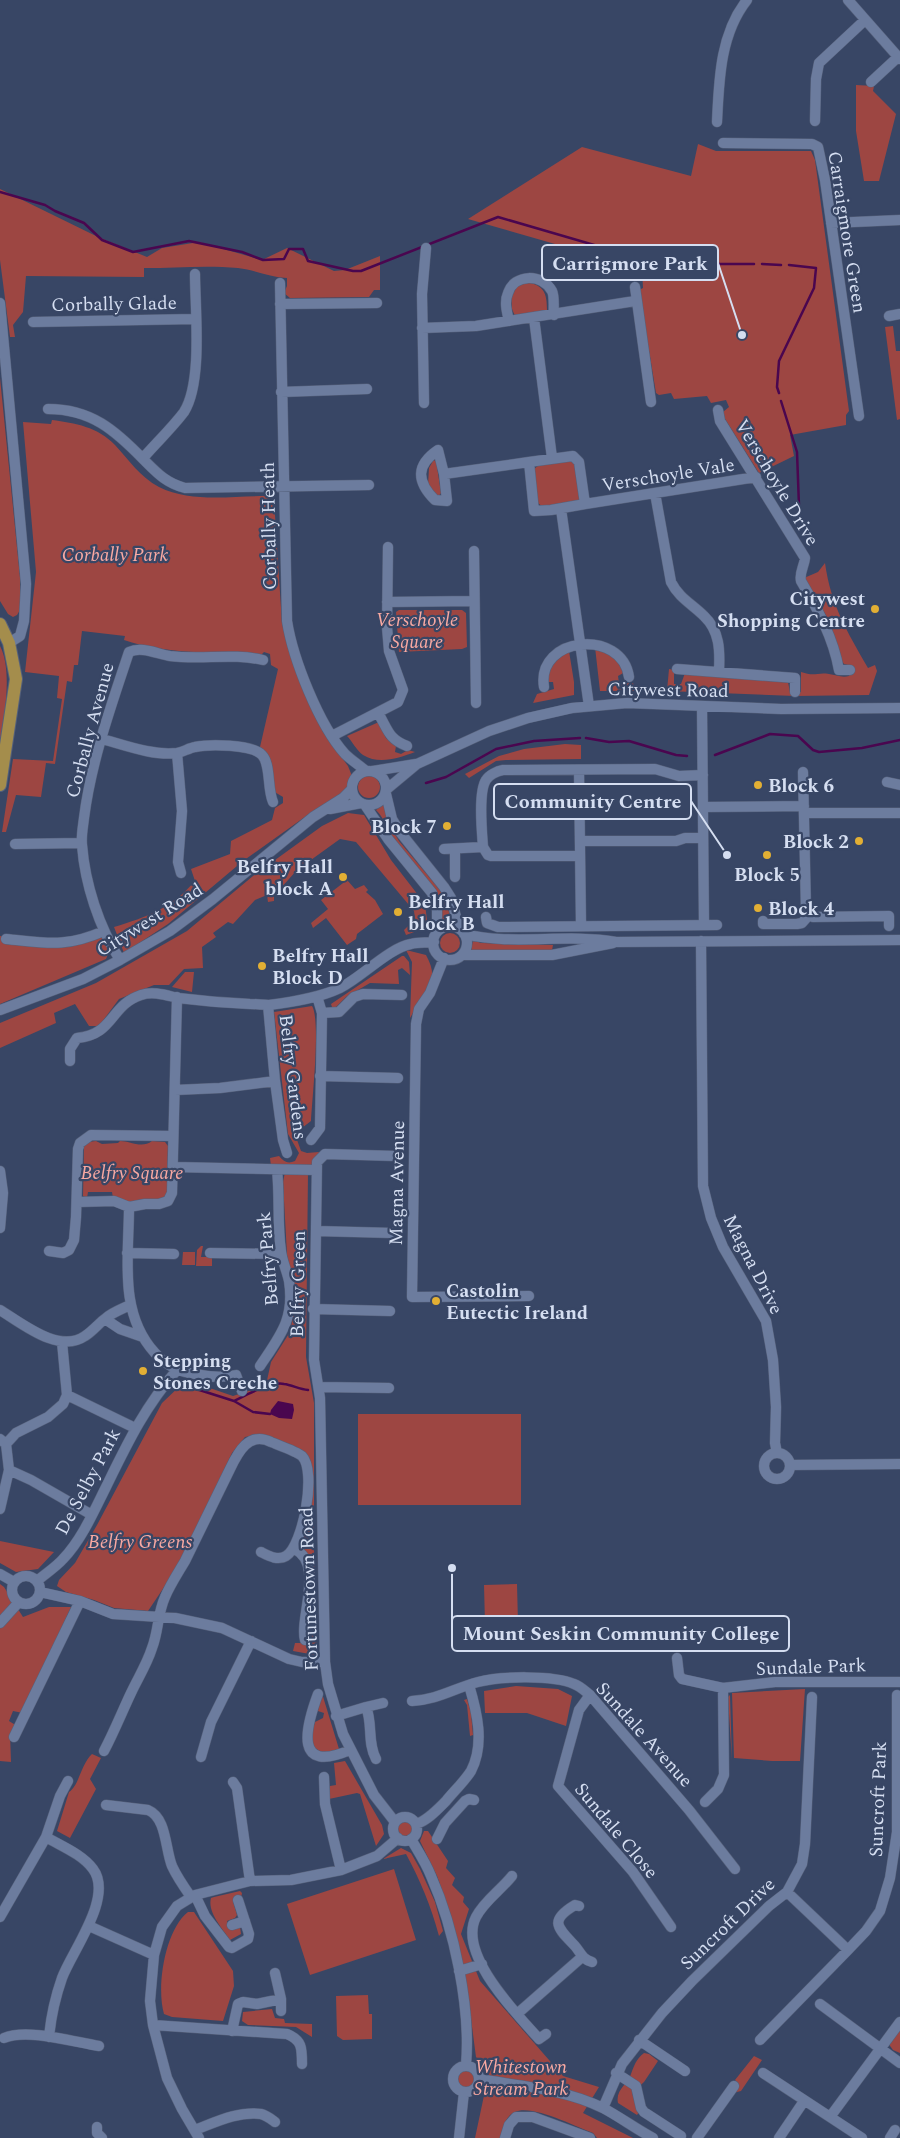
<svg xmlns="http://www.w3.org/2000/svg" width="900" height="2138" font-family="Spectral,serif">
<rect width="100%" height="100%" fill="#384665"/>
<path fill="#9d4642" d="M856 85 874 86 873 91 896 114 879 181H864L856 131Z
M698 144 716 151H811L815 160 849 411 846 415V425L790 435 794 456 759 473 725 419 723 412 729 407 726 400 711 403 707 396 674 399 671 393 659 395 656 393 639 290 643 288 642 269 468 219 582 147 691 176Z
M0 189 98 237 147 257 162 248 199 242 262 260 287 248 334 271 345 270 380 256V290H374L369 297 290 298 284 293 287 286V278C270 277 255 270 238 268 207 265 175 268 144 268V277L26 276 23 312 13 325 15 337H10L0 260Z
M526 282C544 285 547 293 547 310L515 316 512 309 511 296 517 287Z
M893 326 896 351H900V419L897 420 885 327Z
M0 378 20 577V610L17 615 13 617 8 614 0 601Z
M52 420C75 423 98 427 115 445 129 460 140 477 159 487 191 503 231 496 265 496L274 500 282 623 291 657 323 732 348 766 352 776 348 790 338 799 316 809 243 861 168 924 124 953 114 927C147 917 172 908 195 881L191 869 230 854 231 841 272 820 275 808 283 803V797L273 791C272 776 274 756 260 747L278 669 271 665 270 654 264 652 261 655C215 652 168 655 124 640L125 636 82 631 78 665H74L72 682 67 681 55 764 46 763 41 797 16 795 6 832H2L13 759 53 761 62 699 57 698 59 676 25 672 36 572 23 422 51 424Z
M436 460 441 493 438 497 428 485 429 468 433 461Z
M572 461 577 464 582 498 577 503 544 508 538 503 534 469 539 465Z
M825 563C831 606 847 631 868 668L875 665 877 671 869 695 795 696 667 691 669 669 674 670V684H681L685 673 788 682 790 692H801V672C815 677 817 672 829 674 836 675 842 678 849 676L852 666 844 664 841 660 830 622 804 578 818 572Z
M399 610H462L466 613 467 647 462 649 399 652 396 612Z
M0 646C13 671 4 717 0 744Z
M595 647C609 653 617 659 625 672L618 676 619 683H633L635 691H600Z
M569 651 574 682V695L533 703 537 694 554 689 553 682H548C545 668 559 658 569 651Z
M379 722 386 738 396 746 395 752 401 754 408 750 415 752C399 758 379 765 363 755 357 751 352 741 347 736Z
M565 744 581 745V759L506 760 496 761 469 778 465 774 499 756 524 749Z
M358 787a11 11 0 1 1 22 0a11 11 0 1 1-22 0Z
M384 804 389 824 399 841 440 890 452 919 441 920C442 888 413 868 396 843 389 832 385 819 376 810Z
M348 813 364 815 391 860 425 904 427 920 420 930 406 935 404 930 415 919 414 911 356 842 340 839 297 870 280 889 274 891V901L268 902 267 895 255 900 233 924 228 922 213 933 216 937 202 947 203 968 184 969 169 985H154L119 999 99 1026H89L75 1004 54 1013 56 1023 0 1048V1023L96 983 187 931 253 876 322 826Z
M347 880 355 889 364 885 368 890 366 892 375 900 383 914 357 934 356 939 347 945 326 918 313 928 311 923 328 909 321 900Z
M101 932 109 952 106 959 0 1004V936L51 942Z
M440 943a10 10 0 1 1 20 0a10 10 0 1 1-20 0Z
M473 940 481 943 553 945 552 950H471Z
M406 950 426 955C431 964 433 971 432 980L410 1018 412 962Z
M402 956H404L409 962 410 975 402 968 398 970 399 984 370 983 346 997 333 1010 331 1004Z
M185 972H194L192 992 172 987Z
M312 1006C321 1020 312 1100 311 1121L298 1131 296 1137 301 1151 307 1153 319 1152 318 1157 308 1173 306 1357 314 1403V1551L317 1653 315 1655 293 1651 295 1643H311L312 1636 307 1633 313 1599 311 1566 301 1547 309 1460 262 1434 245 1437 232 1453 179 1565 148 1611 114 1608 94 1600 66 1592 57 1586 59 1580 75 1563 97 1525 162 1403 183 1383 201 1385 233 1396 266 1385 271 1362 290 1332 295 1306 294 1285 287 1255 283 1182 285 1172 271 1166 270 1158 279 1156C284 1162 288 1164 295 1161L299 1153 288 1134 274 1012Z
M96 1141 102 1144 118 1143 120 1141C130 1141 142 1149 152 1141L165 1142 168 1146 167 1194 162 1199H142L130 1203 113 1198 112 1192H88L87 1198 83 1196 84 1146 88 1142Z
M201 1246H203L201 1257H212V1266H196L197 1250Z
M183 1252H195V1265H182Z
M358 1414H521V1505H358Z
M0 1541 54 1552 38 1569 16 1572 0 1563Z
M0 1584 4 1587 23 1617 49 1607H71L23 1713 13 1711 9 1721 17 1726 10 1734 11 1762 0 1761Z
M517 1584 518 1623 485 1624 484 1585Z
M516 1686 558 1689 572 1696 566 1726 527 1713H485L484 1691Z
M805 1689 800 1761H772L734 1758 732 1693Z
M321 1690 339 1749 323 1753 313 1747 311 1735 315 1722 323 1718 324 1713 318 1711Z
M730 1695 732 1761 728 1697Z
M467 1699 471 1713 473 1735 470 1736 467 1705 464 1700Z
M92 1754 101 1758 90 1779 96 1789 70 1838 57 1831 69 1792C79 1786 81 1764 92 1754Z
M345 1761 382 1825 384 1834 376 1846 360 1794 357 1793 329 1799 330 1786 336 1785 334 1763Z
M397 1828a8 8 0 1 1 16 0a8 8 0 1 1-16 0Z
M424 1831H428L448 1861 446 1868 455 1878 452 1885 464 1897 463 1902 469 1909 461 1934 480 1981 563 2076 599 2087 583 2113 633 2138H597L593 2133C576 2127 532 2104 515 2112 505 2116 503 2128 500 2138H475L489 2072 476 2057 466 1981 451 1916 437 1876 420 1841Z
M401 1848 411 1853 420 1869 435 1902 443 1931 439 1936C431 1906 420 1880 406 1854L383 1859Z
M394 1869 416 1940 310 1975 287 1904Z
M240 1891 242 1893 241 1898 233 1901 237 1915 235 1918 227 1921 230 1929 240 1927 241 1934 230 1940C223 1929 207 1912 211 1898L214 1897Z
M188 1912H194L233 1971 234 1986 223 2021 172 2017 164 2014C156 1987 165 1930 188 1912Z
M368 1995 369 2014H372V2039L343 2040 337 2036 336 1996Z
M272 2009 275 2018 284 2019 285 2023 312 2024V2037L296 2027 248 2025 242 2021 243 2012Z
M900 2027V2053L893 2050 888 2043Z
M644 2053 649 2054 658 2061 644 2082 632 2093 639 2112 637 2115 618 2103C615 2090 628 2084 631 2074 634 2066 636 2059 644 2053Z
M754 2056 762 2060 741 2091 733 2093 738 2083 735 2080Z
M457 2079a9 9 0 1 1 18 0a9 9 0 1 1-18 0Z"/>
<path fill="#4a064f" d="M278 1401 293 1404 294 1410 292 1419 279 1418 270 1414 271 1410Z"/>
<g fill="none" stroke-linecap="round" stroke-linejoin="round">
<path stroke="#4a064f" stroke-width="2.5" d="M0 192 45 205 55 211 84 223 102 240 133 252 189 241 242 252 263 260 284 259 289 249H303L308 261 353 271H361L498 217 656 263 698 264
M707 264H754
M762 264 781 265
M779 393 777 387 779 361 814 288 816 268 789 265
M781 401 797 452 799 506
M586 738 609 742 629 741 676 755 687 756
M715 755 770 734 798 736 813 750 819 752 862 748 900 740
M426 783 446 777 496 749 534 741 580 738
M177 1386 190 1387 234 1401C246 1395 271 1381 284 1384 292 1385 299 1389 308 1390
M234 1401 253 1412 270 1414"/>
<defs>
<path id="minor" d="M848 0 900 59
M871 82 898 57
M815 121 816 79 819 63 865 20
M717 122C719 80 720 34 747 0
M723 143 812 144 818 147 825 180 859 416
M831 223 900 220
M280 283 287 621C293 659 319 725 345 754 351 760 359 765 366 771
M635 287 651 402
M0 303 26 584 24 621 20 636 9 643
M280 304 377 303
M889 316 900 314
M534 318 552 458
M509 321C507 312 504 302 508 293 514 274 542 273 552 291 555 297 553 309 554 315
M33 322 195 319
M422 328 476 326 635 301
M281 392 367 389
M424 403 422 294 426 248
M48 409C91 409 115 430 144 460 157 473 166 483 185 488L369 485
M718 410 720 421 805 558C804 567 799 573 801 581 818 610 833 637 839 670H850
M438 450 444 474 447 501 435 500C416 481 416 465 438 450Z
M573 456 579 462 585 504 551 510 534 511 529 462Z
M143 458C156 443 172 428 184 412 203 382 195 309 195 274
M444 474 529 462
M655 493 671 582C679 598 692 604 704 616 720 631 720 651 719 671
M585 504 756 477
M561 509 589 706
M474 551 476 703
M387 602 474 601
M677 669 795 678V692
M544 687C536 636 622 628 629 677
M702 706 704 925
M378 713C388 729 388 739 407 746
M332 736 398 702 403 690 389 651 387 627 388 547
M102 739C124 745 153 756 177 753 183 752 189 748 195 747 209 744 252 744 262 755 271 764 267 789 273 802
M177 753 182 811 178 862 181 873
M579 770 581 926
M352 788a17 17 0 1 1 34 0a17 17 0 1 1-34 0Z
M373 771 416 764
M803 772 806 911 813 917 889 916V926
M887 782 900 785
M387 789 417 764 489 731 528 718 572 708 627 703 781 709 900 708
M386 794 392 819 400 832 444 887 451 898 459 928
M365 805 388 839 432 893 437 910V932
M704 807 804 806
M330 809 361 803
M804 813H900
M580 841H676L685 838H703
M15 844 81 843
M483 847 488 855 491 856H580
M444 849 483 847C482 833 478 792 486 780 489 775 497 771 503 770L655 769 679 776 703 775
M455 877V849
M486 917 487 923 498 927 717 925
M763 921V924H797L802 923 809 915
M433 943a17 17 0 1 1 34 0a17 17 0 1 1-34 0Z
M464 934C514 946 566 933 616 942L900 940
M6 939C47 943 65 948 104 931
M701 941 703 1186 711 1218 723 1247 766 1321 773 1360 776 1407 775 1443 777 1453
M462 955H552L613 943
M444 958 430 993 419 1009 416 1024 412 1297 529 1296
M120 960C99 927 85 884 82 845 81 836 83 827 84 818 91 762 111 706 129 652 142 646 157 654 170 656 201 660 233 653 263 660
M268 1005 275 1081 283 1140 287 1153
M0 1010 83 979 120 960 170 931 213 899 313 817 343 798 352 789
M322 1013 339 1012 354 997 363 994 402 995
M70 1061V1049L77 1038C114 1035 110 1005 141 995 153 991 165 995 178 998 202 1001 226 1003 250 1004 257 1004 263 1005 269 1005 292 1002 319 998 340 988 362 977 389 948 411 944 418 942 426 943 434 942
M320 1076 398 1078
M175 1090 220 1088 275 1081
M311 1140 320 1128 322 1013 317 996
M173 1167 316 1170
M0 1171 3 1193 0 1228
M78 1202 114 1201 129 1207 145 1204H159L168 1201 172 1193 177 997
M129 1207C129 1256 118 1313 155 1353 166 1365 179 1372 195 1374 209 1377 223 1378 236 1375L242 1391
M316 1231 393 1233
M49 1251 63 1253 69 1250 74 1240 76 1217 78 1149 80 1143 91 1135 173 1136
M127 1253 174 1254
M210 1253 281 1254
M313 1309 390 1311
M0 1310C23 1324 59 1354 85 1336 93 1331 99 1323 106 1318 113 1312 122 1309 130 1305
M105 1319 120 1329 143 1337
M260 1366C280 1336 295 1319 289 1281 287 1271 282 1261 281 1251 277 1224 280 1197 277 1170
M319 1387 389 1388
M67 1395 135 1428
M0 1439 6 1444 9 1470 0 1509
M6 1444 16 1433 48 1417 63 1404 67 1395 62 1342
M764 1466a13 13 0 1 1 26 0a13 13 0 1 1-26 0Z
M790 1465 900 1464
M9 1470 31 1480 92 1515
M294 1549C325 1562 299 1619 305 1640
M0 1574 14 1582
M12 1590a14 14 0 1 1 28 0a14 14 0 1 1-28 0Z
M37 1581C45 1574 56 1567 63 1559 82 1539 94 1511 106 1487 127 1444 145 1406 177 1370
M40 1592 80 1601 113 1614 175 1618 222 1628 289 1659 302 1662H325
M0 1623 19 1602
M677 1658 679 1675 682 1679 723 1688 775 1682H900
M318 1694C305 1729 294 1774 350 1750
M590 1695 579 1710 558 1786 633 1872 671 1927
M412 1701C437 1700 455 1688 478 1682 500 1676 554 1675 574 1684 580 1686 585 1691 590 1695L689 1810 735 1869
M366 1707 383 1703
M336 1716 366 1707C373 1723 367 1743 376 1759
M14 1737 80 1601
M104 1751C114 1732 122 1712 131 1693 138 1678 147 1664 152 1648 159 1630 157 1615 165 1597 170 1585 178 1573 185 1561 200 1530 215 1500 230 1469 238 1452 249 1431 271 1442 278 1445 296 1451 302 1456 317 1471 303 1546 286 1556 278 1561 269 1556 261 1552
M201 1757 211 1722 251 1641
M324 1777 325 1804 341 1870
M233 1782 237 1788 250 1881
M705 1802 718 1789 724 1775 723 1688
M106 1805 148 1810C167 1818 165 1849 172 1866 177 1877 184 1887 191 1897
M393 1829a12 12 0 1 1 24 0a12 12 0 1 1-24 0Z
M395 1822 374 1795 343 1734 328 1684 325 1662 320 1398 314 1360 317 1162 325 1154 396 1156
M416 1824C427 1821 438 1809 446 1801 454 1791 464 1782 471 1771 485 1744 477 1712 469 1685
M46 1837C61 1846 82 1854 93 1869 114 1897 72 1951 62 1978 55 1998 51 2016 49 2037
M411 1839C418 1851 426 1863 431 1876 454 1928 471 2008 466 2065
M437 1839 445 1823 465 1801 469 1799 474 1800
M512 1876C501 1890 484 1901 476 1917 457 1954 517 2014 539 2039L546 2034
M787 1892 848 1950
M195 1895 205 1916 229 1947 232 1948 248 1939 249 1934 238 1900
M579 1906 575 1905C548 1921 558 1928 575 1946 581 1953 582 1959 592 1962
M0 1917 46 1837 60 1796 68 1781
M232 1925 245 1921
M89 1926 154 1955
M459 1971 482 1964
M275 1973 281 1999V2011
M820 2004 900 2063
M517 2014 582 1957
M153 2025 287 2034C302 2040 302 2048 302 2064
M232 2031 238 2004 243 2002 257 2004 281 1999
M4 2038C27 2028 74 2042 99 2046
M639 2040 685 2071
M760 2040 848 1950 866 1931 880 1911 890 1878 897 1832V1695
M453 2079a13 13 0 1 1 26 0a13 13 0 1 1-26 0Z
M616 2073 636 2086 641 2108 644 2112 681 2136
M763 2073 862 2138
M479 2079C520 2086 565 2089 603 2108 620 2117 636 2129 653 2138
M603 2108 622 2064 662 2013 692 1981 769 1906 787 1892 802 1864 805 1844 812 1697
M830 2117 900 2022
M97 2127V2133L102 2138
M195 2130C216 2122 238 2111 261 2114 266 2115 271 2119 275 2122
M199 2138 182 2109 167 2078 153 2025 150 2001 154 1955 162 1927 177 1906 195 1895 250 1881 291 1880 341 1870 377 1856 398 1838
M459 2138 464 2092
M505 2138 509 2125 516 2117H533L590 2138
M697 2138 734 2086
M779 2138 804 2101
M890 2138 895 2130"/>
<path id="major" d="M0 624 9 643 16 679 0 785"/>
</defs>
<use href="#minor" stroke="#56617b" stroke-width="11"/>
<use href="#major" stroke="#56617b" stroke-width="14"/>
<use href="#minor" stroke="#6c7c9e" stroke-width="10"/>
<use href="#major" stroke="#a48d4c" stroke-width="12"/>
</g>
<g fill="#e2af34" stroke="#384665" stroke-width="2">
<circle cx="875" cy="609" r="5"/>
<circle cx="758" cy="785" r="5"/>
<circle cx="447" cy="826" r="5"/>
<circle cx="859" cy="841" r="5"/>
<circle cx="767" cy="855" r="5"/>
<circle cx="343" cy="877" r="5"/>
<circle cx="758" cy="908" r="5"/>
<circle cx="398" cy="912" r="5"/>
<circle cx="262" cy="966" r="5"/>
<circle cx="436" cy="1301" r="5"/>
<circle cx="143" cy="1371" r="5"/>
</g>
<g text-anchor="middle" stroke-width="4.5" stroke-linejoin="round" paint-order="stroke">
<g font-size="19" fill="#d5def1" stroke="#384665">
<text transform="translate(848 232) rotate(81)" y="7">Carraigmore Green</text>
<text transform="translate(114 303) rotate(-1)" y="7">Corbally Glade</text>
<text transform="translate(668 474) rotate(-9)" y="7">Verschoyle Vale</text>
<text transform="translate(778 482) rotate(59)" y="7">Verschoyle Drive</text>
<text transform="translate(268 526) rotate(-91)" y="7">Corbally Heath</text>
<text transform="translate(668 689) rotate(1)" y="7">Citywest Road</text>
<text transform="translate(89 730) rotate(-75)" y="7">Corbally Avenue</text>
<text transform="translate(149 919) rotate(-32)" y="7">Citywest Road</text>
<text transform="translate(294 1077) rotate(83)" y="7">Belfry Gardens</text>
<text transform="translate(396 1183) rotate(-89)" y="7">Magna Avenue</text>
<text transform="translate(267 1259) rotate(-95)" y="7">Belfry Park</text>
<text transform="translate(754 1264) rotate(63)" y="7">Magna Drive</text>
<text transform="translate(297 1284) rotate(-89)" y="7">Belfry Green</text>
<text transform="translate(87 1481) rotate(-62)" y="7">De Selby Park</text>
<text transform="translate(308 1589) rotate(-92)" y="7">Fortunestown Road</text>
<text transform="translate(811 1666) rotate(-2)" y="7">Sundale Park</text>
<text transform="translate(645 1734) rotate(48)" y="7">Sundale Avenue</text>
<text transform="translate(877 1799) rotate(-88)" y="7">Suncroft Park</text>
<text transform="translate(617 1830) rotate(50)" y="7">Sundale Close</text>
<text transform="translate(727 1923) rotate(-44)" y="7">Suncroft Drive</text>
</g>
<g font-size="19" font-style="italic" fill="#f9a9a2" stroke="#384665">
<text x="115" y="561">Corbally Park</text>
<text x="417" y="626">Verschoyle<tspan x="417" dy="22">Square</tspan></text>
<text x="132" y="1179">Belfry Square</text>
<text x="140" y="1548">Belfry Greens</text>
<text x="521" y="2073">Whitestown<tspan x="521" dy="22">Stream Park</tspan></text>
</g>
<g font-size="19" font-weight="bold" fill="#d5def1" stroke="#384665" text-anchor="start">
<text x="865" y="605" text-anchor="end">Citywest<tspan x="865" dy="22">Shopping Centre</tspan></text>
<text x="768" y="792">Block 6</text>
<text x="437" y="833" text-anchor="end">Block 7</text>
<text x="849" y="848" text-anchor="end">Block 2</text>
<text x="333" y="873" text-anchor="end">Belfry Hall<tspan x="333" dy="22">block A</tspan></text>
<text x="767" y="881" text-anchor="middle">Block 5</text>
<text x="408" y="908">Belfry Hall<tspan x="408" dy="22">block B</tspan></text>
<text x="768" y="915">Block 4</text>
<text x="272" y="962">Belfry Hall<tspan x="272" dy="22">Block D</tspan></text>
<text x="446" y="1297">Castolin<tspan x="446" dy="22">Eutectic Ireland</tspan></text>
<text x="153" y="1367">Stepping<tspan x="153" dy="22">Stones Creche</tspan></text>
</g>
</g>
<path fill="none" stroke="#d5def1" stroke-width="2" d="M742 335L718 263M727 855L691 801M452 1568L452 1633"/>
<g fill="#d5def1" stroke="#384665" stroke-width="2">
<circle cx="742" cy="335" r="5"/>
<circle cx="727" cy="855" r="5"/>
<circle cx="452" cy="1568" r="5"/>
</g>
<g fill="#384665" stroke="#d5def1" stroke-width="2">
<rect x="542" y="245" width="176" height="35" rx="5"/>
<rect x="494" y="784" width="197" height="35" rx="5"/>
<rect x="452" y="1616" width="337" height="35" rx="5"/>
</g>
<g font-size="20" text-anchor="middle" font-weight="bold" fill="#d5def1">
<text x="630" y="270">Carrigmore Park</text>
<text x="593" y="808">Community Centre</text>
<text x="621" y="1640">Mount Seskin Community College</text>
</g>
</svg>
